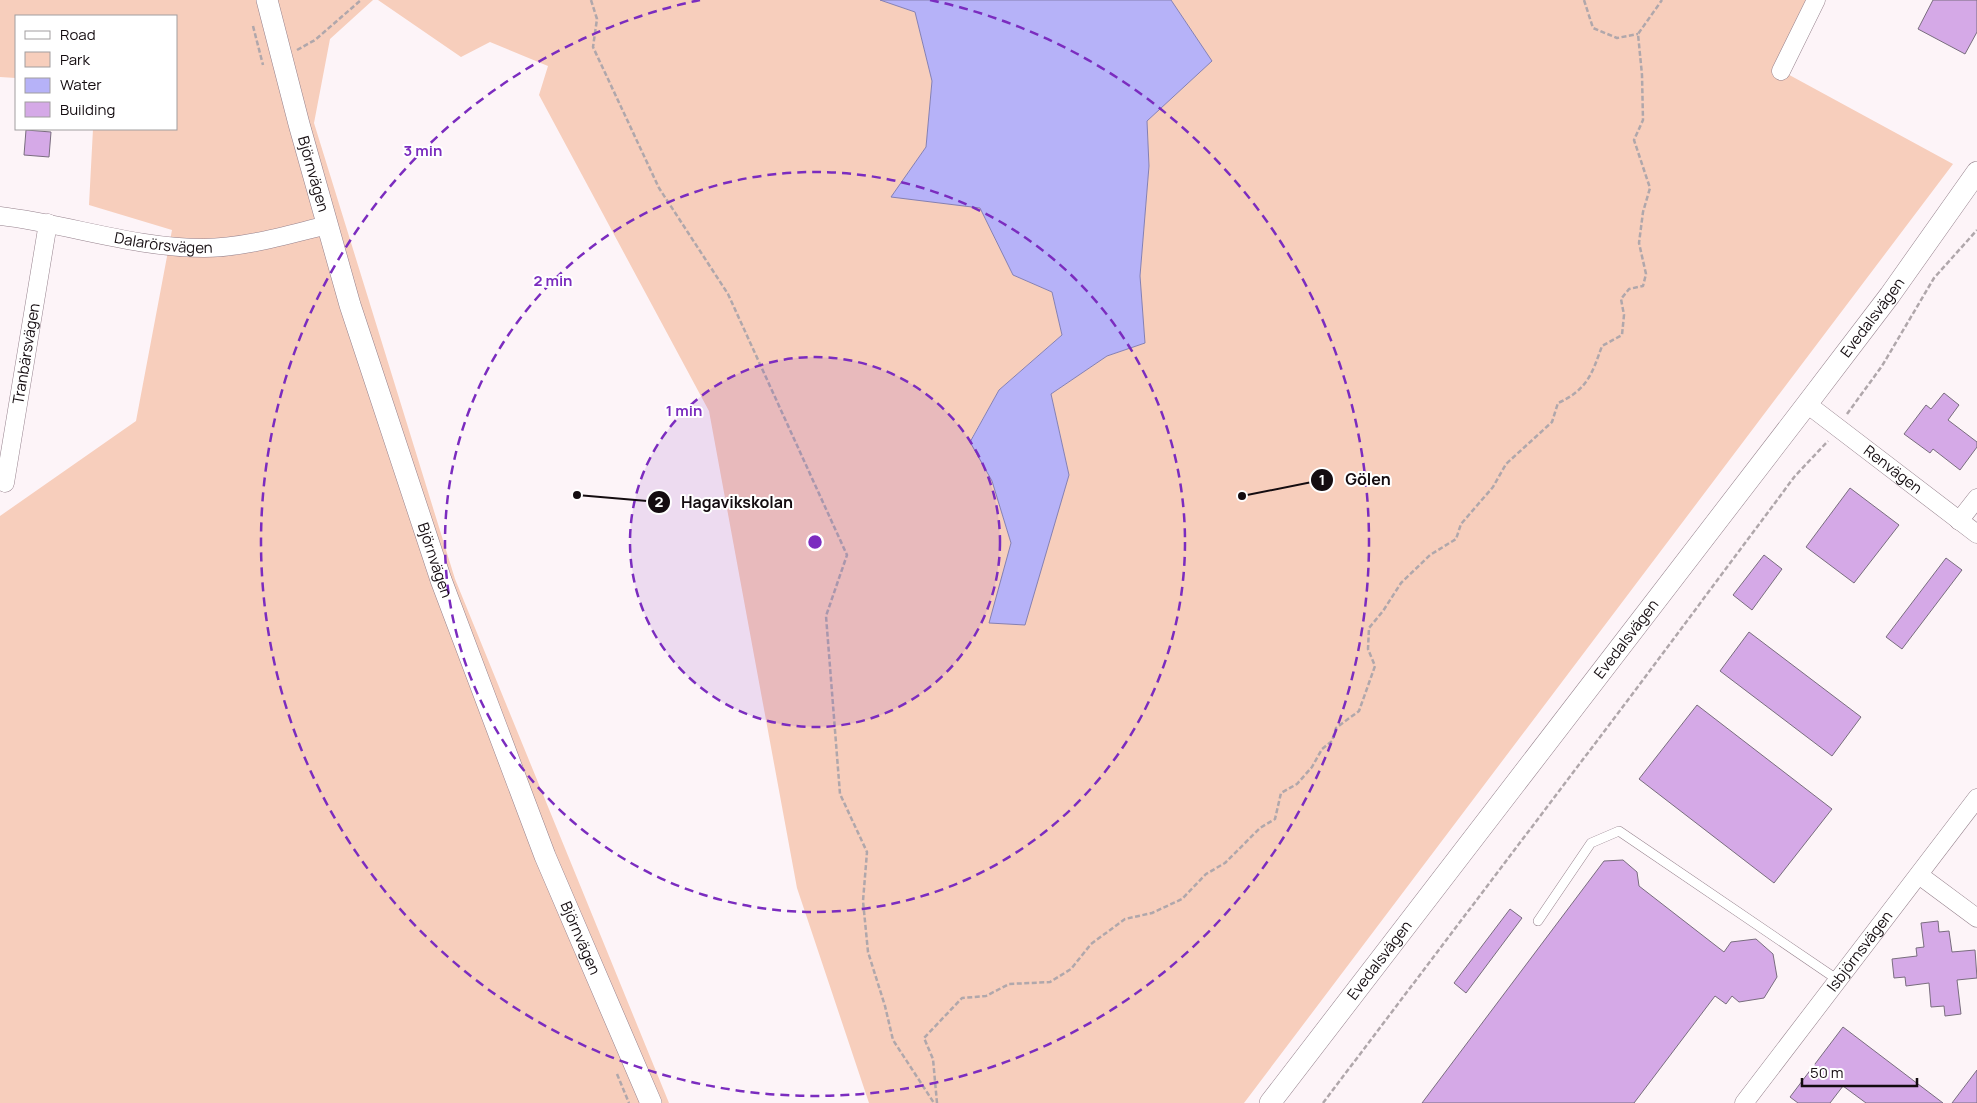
<svg xmlns="http://www.w3.org/2000/svg" width="1977" height="1103" font-family="Manrope,sans-serif">
<rect width="100%" height="100%" fill="#fdf4f8"/>
<path fill="#f7cebc" d="M0 0H373L330 39 314 123 455 579 669 1103H0V516L136 421 172 230 89 205 93 129H176V16H16V78L0 77Z
M378 0H880L915 12 932 81 926 147 892 196 980 208 1013 275 1052 292 1062 335 999 390 970 441 992 481 1011 543 990 623 1069 475 1051 394 1107 356 1145 343 1140 276 1149 166 1147 121 1212 61 1171 0H1816L1782 71 1953 164 1244 1103H869L797 888 709 411 539 95 548 66 490 42 461 57Z"/>
<path fill="#b6b2f8" stroke="#8580b2" d="M880 0H1171L1212 61 1147 121 1149 166 1140 276 1145 343 1107 356 1051 394 1069 475 1025 625 989 623 1011 543 992 481 970 442 999 390 1062 335 1052 292 1013 275 980 208 891 197 926 147 932 81 915 12Z"/>
<path fill="#d5a9e7" stroke="#796d7e" d="M1933 0H1977V32L1965 54 1918 29Z
M26 130 51 132 49 157 24 155Z
M1944 393 1959 405 1948 420 1977 442V447L1960 470 1933 449 1930 453 1904 434 1926 405 1931 409Z
M1850 488 1899 525 1854 583 1806 547Z
M1764 555 1782 569 1752 610 1733 595Z
M1946 558 1962 570 1902 649 1886 637Z
M1749 632 1861 717 1832 756 1720 671Z
M1697 705 1832 809 1774 883 1639 779Z
M1623 860 1637 872 1639 886 1724 952 1731 942 1756 939 1773 954 1777 977 1764 998 1739 1002 1732 996 1726 1004 1715 996 1634 1103H1422L1604 861Z
M1510 909 1522 918 1466 993 1454 983Z
M1938 921 1939 932 1949 931 1952 952 1975 950 1977 978 1957 980 1961 1014 1945 1016 1944 1006 1931 1007 1929 983 1906 986 1905 977 1894 978 1892 959 1917 956 1916 948 1924 947 1921 923Z
M1843 1027 1943 1103H1866L1843 1086 1830 1103H1798L1790 1097Z
M1977 1070V1103H1952Z"/>
<g fill="none" stroke-linecap="round" stroke-linejoin="round">
<defs>
<path id="service" d="M1538 921 1591 843 1619 831 1838 980"/>
<g id="minor">
<path d="M1781 71 1816 0"/>
<path id="s1" d="M0 216C68 224 135 248 204 248 244 248 290 234 328 225"/>
<path id="s2" d="M1807 404 1977 534"/>
<path id="s3" d="M5 483 48 223"/>
<path d="M1959 521 1977 498"/>
<path d="M1919 875 1977 918"/>
<path id="s4" d="M1744 1103 1977 798"/>
</g>
<g id="tertiary">
<path id="s5" d="M267 0 299 124 350 305 441 580 545 856 651 1103"/>
<path id="s6" d="M1270 1103 1807 404 1890 295 1977 172"/>
</g>
</defs>
<use href="#service" stroke="#96828d" stroke-width="10"/>
<use href="#minor" stroke="#96828d" stroke-width="19"/>
<use href="#tertiary" stroke="#96828d" stroke-width="22"/>
<path stroke="#b0a7ab" stroke-width="2.5" stroke-dasharray="5 2.5" stroke-linecap="butt" d="M591 0 597 19 593 47 659 188 728 294 847 555 826 616 840 794 867 852 863 901 868 952 885 1006 893 1040 934 1103
M1584 0 1593 28 1617 38 1638 34
M253 26 263 65
M297 50 315 40 361 0
M1847 414 1882 366 1934 278 1977 230
M617 1074 629 1103
M937 1103 933 1059 924 1038 962 998 986 996 1009 984 1050 982 1071 969 1091 944 1125 919 1152 913 1182 899 1206 874 1225 863 1260 828 1275 819 1281 793 1297 784 1312 767 1322 749 1332 741 1336 728 1359 711 1375 666 1368 649 1369 628 1383 611 1401 583 1430 555 1456 539 1461 524 1493 487 1506 464 1552 422 1558 403C1587 390 1592 374 1602 346L1622 335 1624 315 1621 299 1629 289 1643 286 1646 274 1639 243 1643 212 1650 188 1634 140 1643 120 1642 75 1638 34 1662 0
M1323 1103 1634 692 1795 476 1828 441"/>
<use href="#service" stroke="#fff" stroke-width="9"/>
<use href="#minor" stroke="#fff" stroke-width="18"/>
<use href="#tertiary" stroke="#fff" stroke-width="21"/>
</g>
<circle cx="815" cy="542" r="185" fill="#7b2cbf" fill-opacity=".12"/>
<g fill="none" stroke="#7b2cbf" stroke-width="2.5" stroke-dasharray="9 6">
<circle cx="815" cy="542" r="185"/>
<circle cx="815" cy="542" r="370"/>
<path d="M930 0A554 554 0 1 1 700 0"/>
</g>
<g text-anchor="middle" stroke-width="4" stroke-linejoin="round" paint-order="stroke">
<g font-size="15" fill="#140c10" stroke="#fff">
<text dy="5" stroke="none"><textPath href="#s5" startOffset="180">Björnvägen</textPath></text>
<text dy="5" stroke="none"><textPath href="#s1" startOffset="166">Dalarörsvägen</textPath></text>
<text dy="5" stroke="none"><textPath href="#s6" startOffset="990">Evedalsvägen</textPath></text>
<text dy="5" stroke="none"><textPath href="#s3" startOffset="131">Tranbärsvägen</textPath></text>
<text dy="5" stroke="none"><textPath href="#s2" startOffset="108">Renvägen</textPath></text>
<text dy="5" stroke="none"><textPath href="#s5" startOffset="585">Björnvägen</textPath></text>
<text dy="5" stroke="none"><textPath href="#s6" startOffset="585">Evedalsvägen</textPath></text>
<text dy="5" stroke="none"><textPath href="#s5" startOffset="990">Björnvägen</textPath></text>
<text dy="5" stroke="none"><textPath href="#s4" startOffset="191">Isbjörnsvägen</textPath></text>
<text dy="5" stroke="none"><textPath href="#s6" startOffset="180">Evedalsvägen</textPath></text>
</g>
</g>
<circle cx="815" cy="542" r="8" fill="#7b2cbf" stroke="#fff" stroke-width="2.5"/>
<g font-size="15" text-anchor="middle" font-weight="bold" fill="#7b2cbf" stroke="#fff" stroke-width="4" stroke-linejoin="round" paint-order="stroke">
<text x="423" y="156">3 min</text>
<text x="553" y="286">2 min</text>
<text x="684" y="416">1 min</text>
</g>
<path fill="none" stroke="#140c10" stroke-width="2" d="M1242 496L1322 480M577 495L659 502"/>
<g fill="#140c10" stroke="#fff" stroke-width="2">
<circle cx="1242" cy="496" r="5"/>
<circle cx="577" cy="495" r="5"/>
<circle cx="1322" cy="480" r="12"/>
<circle cx="659" cy="502" r="12"/>
</g>
<g font-size="15" text-anchor="middle" font-weight="bold" fill="#fff">
<text x="1322" y="485">1</text>
<text x="659" y="507">2</text>
</g>
<g font-size="16" text-anchor="middle" font-weight="bold" fill="#140c10" stroke="#fff" stroke-width="4" stroke-linejoin="round" paint-order="stroke">
<text x="1368" y="485">Gölen</text>
<text x="737" y="508">Hagavikskolan</text>
</g>
<rect x="15" y="15" width="162" height="115" fill="#ffffff" stroke="#a19e9f"/>
<rect x="25" y="31" width="25" height="8" fill="#ffffff" stroke="#a19e9f"/>
<text x="60" y="40" font-size="15" fill="#140c10">Road</text>
<rect x="25" y="52" width="25" height="15" fill="#f7cebc" stroke="#a19e9f"/>
<text x="60" y="65" font-size="15" fill="#140c10">Park</text>
<rect x="25" y="78" width="25" height="15" fill="#b6b2f8" stroke="#a19e9f"/>
<text x="60" y="90" font-size="15" fill="#140c10">Water</text>
<rect x="25" y="102" width="25" height="15" fill="#d5a9e7" stroke="#a19e9f"/>
<text x="60" y="115" font-size="15" fill="#140c10">Building</text>
<path d="M1802 1078v8h115v-8" fill="none" stroke="#140c10" stroke-width="2.5"/>
<text x="1810" y="1078" font-size="15" fill="#140c10" stroke="#ffffff" stroke-width="4" paint-order="stroke">50 m</text>
</svg>
